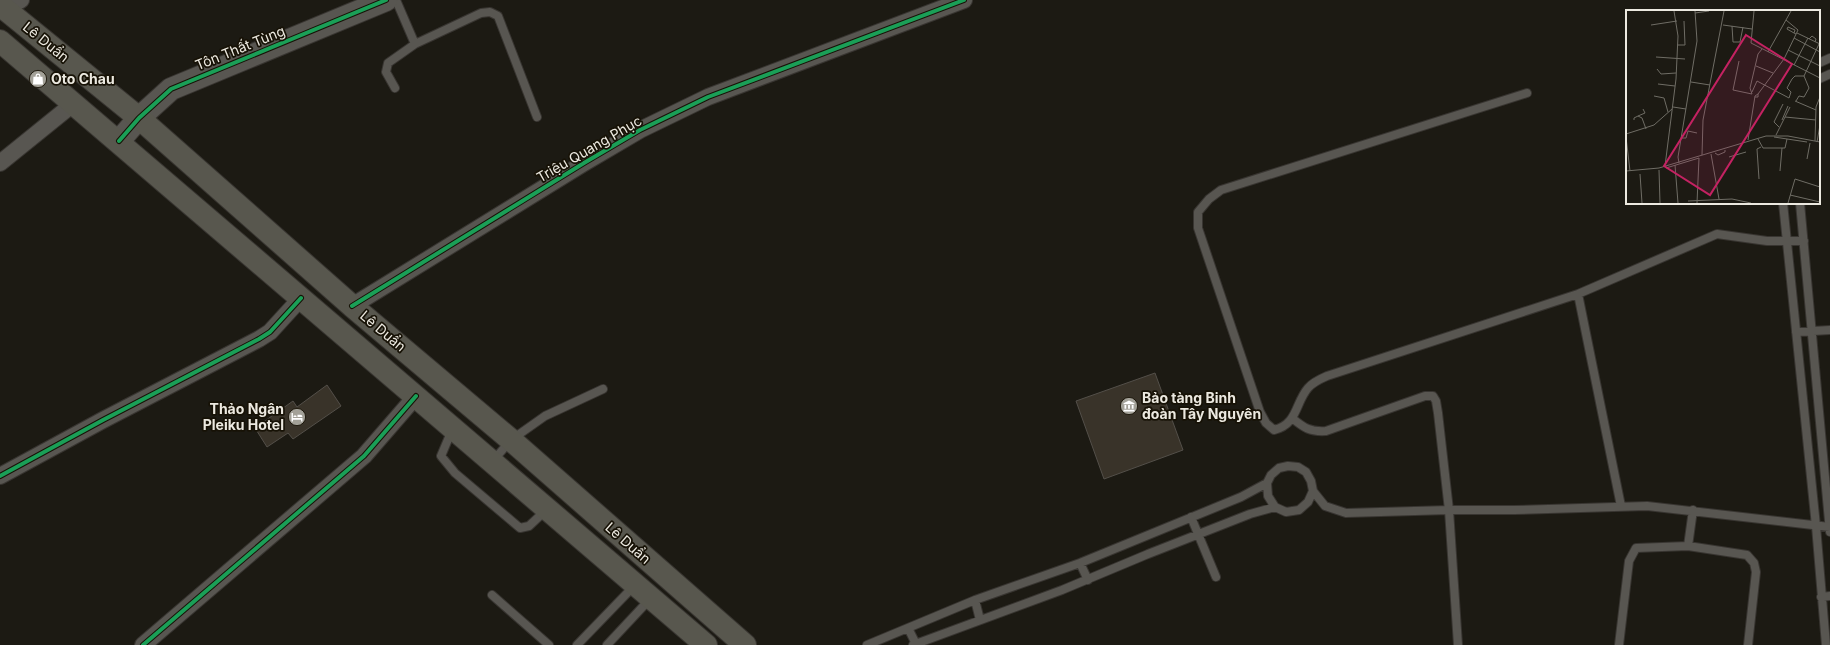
<svg xmlns="http://www.w3.org/2000/svg" width="1830" height="645" font-family="Inter,sans-serif">
<rect width="100%" height="100%" fill="#1c1a13"/>
<path fill="#393329" stroke="#534f49" d="M1155 373 1183 450 1104 479 1076 401Z
M327 385 341 406 293 439 288 433 267 447 255 428 293 401 297 407Z"/>
<g fill="none" stroke-linecap="round" stroke-linejoin="round">
<defs>
<path id="lane" d="M396 0 415 44 481 13 490 12 498 16 537 117
M1819 63 1830 58
M1819 79 1830 74
M395 88 386 72 388 63 415 44
M1527 93 1221 190 1209 199 1198 212V228L1260 412 1266 423 1274 430C1298 424 1295 403 1308 388 1313 382 1320 379 1327 376L1578 294 1717 234 1767 241H1804
M1783 203 1816 526 1826 645
M1800 203 1830 532
M1578 294 1621 506
M1796 332 1830 330
M1292 418C1304 428 1310 432 1326 431L1425 396H1433L1436 401 1438 413 1449 510 1458 645
M452 430 441 456 455 473 520 528 529 526 546 510
M492 462 511 440 545 416 603 389
M1313 491 1325 506 1346 513 1449 510H1514L1647 506 1830 527
M1191 517 1216 577
M1688 546 1693 510
M1080 563 1088 580
M492 595 549 645
M1821 597 1830 596
M975 600 980 620
M908 628 916 644
M577 645 635 585
M607 645 650 599
M867 645 975 600 1080 563 1241 497 1267 483 1271 475 1279 468 1288 466 1298 467 1306 472 1311 481 1313 491 1308 502 1299 510 1286 512 1275 507 1268 496 1267 483
M913 645 1062 590 1148 554 1250 514 1275 507
M1619 645 1629 561 1636 548 1688 546 1747 555 1754 563 1756 572 1748 645"/>
<path id="street" d="M4 8 21 0
M0 163 73 104
M352 306 584 163 640 130 708 97 964 0
M0 476 103 420 259 339 270 332 301 298
M143 645 364 456 416 396"/>
<path id="secondary" d="M119 141 139 118 171 89 386 0"/>
<path id="primary" d="M0 5 139 118 352 306 511 440 745 645
M0 41 706 645"/>
</defs>
<use href="#lane" stroke="#383531" stroke-width="10"/>
<use href="#street" stroke="#383531" stroke-width="18"/>
<use href="#secondary" stroke="#383531" stroke-width="24"/>
<use href="#primary" stroke="#383531" stroke-width="24"/>
<use href="#lane" stroke="#585651" stroke-width="8"/>
<use href="#street" stroke="#585651" stroke-width="16"/>
<use href="#secondary" stroke="#585651" stroke-width="22"/>
<use href="#primary" stroke="#58574e" stroke-width="22"/>
<defs>
<path id="cycleway" d="M119 141 139 118 171 89 386 0
M352 306 584 163 640 130 708 97 964 0
M0 476 103 420 259 339 270 332 301 298
M143 645 364 456 416 396"/>
</defs>
<use href="#cycleway" stroke="#171206" stroke-width="6"/>
<use href="#cycleway" stroke="#1a9f57" stroke-width="4"/>
</g>
<defs>
<symbol id="shop-disc" viewBox="-11 -11 22 22"><circle r="9.5" fill="#a3a198" stroke="#171206"/><path d="M-5-2.5h2.3a2.7 3.5 0 0 1 5.4 0H5L5.5 6h-11ZM-1.5-2.5h3a1.5 2.3 0 0 0-3 0Z" fill="#fff"/></symbol>
<symbol id="museum-disc" viewBox="-11 -11 22 22"><circle r="9.5" fill="#a3a198" stroke="#171206"/><path d="M0-6L6-3V-2H-6V-3ZM-5-1h2V3h-2ZM-1-1h2V3h-2ZM3-1h2V3H3ZM-6 4H6V6H-6Z" fill="#fff"/></symbol>
<symbol id="hotel-disc" viewBox="-11 -11 22 22"><circle r="9.5" fill="#a3a198" stroke="#171206"/><path d="M-6-4.5h1.5V1H6V5H4.5V3h-9V5H-6ZM-4 0a1.8 1.8 0 1 1 3.6 0ZM.5 0V-2.5h3Q6-2.5 6 0Z" fill="#fff"/></symbol>
</defs>
<g fill-rule="evenodd">
<use href="#shop-disc" x="28" y="69" width="20" height="20"/>
<use href="#museum-disc" x="1119" y="396" width="20" height="20"/>
<use href="#hotel-disc" x="287" y="407" width="20" height="20"/>
</g>
<g text-anchor="middle" stroke-width="3.5" stroke-linejoin="round" paint-order="stroke">
<g font-size="14" fill="#ece9e0" stroke="#171206">
<text transform="translate(46 42) rotate(39)" y="5">Lê Duẩn</text>
<text transform="translate(240 48) rotate(-22)" y="5">Tôn Thất Tùng</text>
<text transform="translate(589 149) rotate(-30)" y="5">Triệu Quang Phục</text>
<text transform="translate(383 331) rotate(40)" y="5">Lê Duẩn</text>
<text transform="translate(628 543) rotate(41)" y="5">Lê Duẩn</text>
</g>
<g font-size="14" font-weight="bold" fill="#ece9e0" stroke="#171206" text-anchor="start">
<text x="51" y="84">Oto Chau</text>
<text x="1142" y="403">Bảo tàng Binh<tspan x="1142" dy="16">đoàn Tây Nguyên</tspan></text>
<text x="284" y="414" text-anchor="end">Thảo Ngân<tspan x="284" dy="16">Pleiku Hotel</tspan></text>
</g>
</g>
<g transform="translate(1626 10)">
<rect width="194" height="194" fill="#1c1a13"/>
<path fill="none" stroke="#6f6d65" stroke-width="1" d="M128 1 125 33 194 68M69 3 83 1M25 15 51 11M97 15 126 19M106 16 107 32H114L117 17M168 23 169 20 162 17 161 19 168 23 170 24M171 23 194 34M168 28 194 42M183 29 186 26 190 29 189 32M51 35H59L58 11M162 40 194 56M142 42 165 1M30 47 59 49M113 51 107 80 126 84 124 78 132 44 136 39M168 55 182 28M130 56 147 63M31 59 35 64 50 63M178 66 193 34M65 72 84 75M32 74 49 76M126 82 131 71 163 88M132 84 158 49 172 20 160 10M28 86 38 88 42 102M163 88 165 82 161 78 166 69 169 66H178L183 78 178 87 173 86 170 91M169 91 190 100M47 97 60 99M12 106 19 103 17 99M159 107 190 110M8 110V108L12 106 16 108 20 119M156 110 162 96M153 117 148 112 157 94M0 124 28 115 46 99M150 125 164 97M0 127 4 161M148 127 181 132M56 128H60L62 121 71 123M132 129 137 138H159L161 129M122 130 129 86 132 84V87H129M189 131 190 97 194 87M191 132 194 115M89 143 92 145 99 142V140M85 144 93 189M76 145 77 110 98 1M103 147 120 142M181 149 184 133M53 153 52 147 71 31 69 1M49 155 52 193M39 156 50 69 52 26 48 1M40 158 73 148M33 160 34 193M0 161 33 158 140 126H162L194 132M154 161 156 138M14 164 16 193M133 169 131 139 135 137M164 185 194 192M62 191 106 189 125 193M71 193 73 148M162 193 169 169 194 177"/>
<path fill="#c42262" fill-opacity="0.15" stroke="#c42262" stroke-width="2" d="M120 25 166 54 84 185 38 156Z"/>
<rect width="194" height="194" fill="none" stroke="#ece9e0" stroke-width="2"/>
</g>
</svg>
